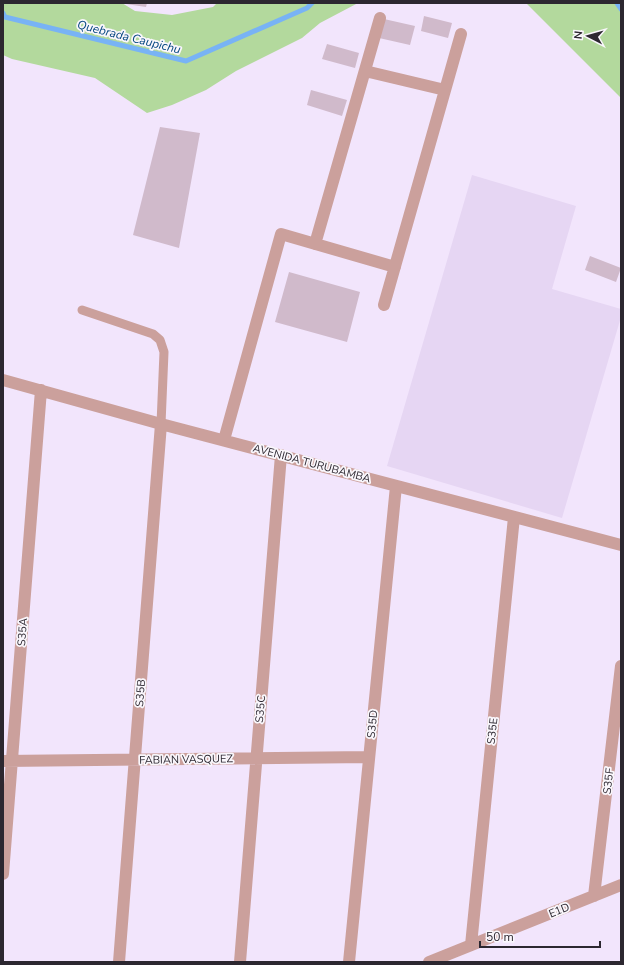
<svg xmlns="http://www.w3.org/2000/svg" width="624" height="965" font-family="'Nunito Sans',sans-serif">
<rect width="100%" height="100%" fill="#f2e5fc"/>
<path fill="#e6d6f3" d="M472 175 576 206 552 289 621 309V317L562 518 387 466Z"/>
<path fill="#b3d99d" d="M3 3H122L135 11 172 15 213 7 217 3H358L320 23 302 38 236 71 206 90 172 105 147 113 95 78 12 59 3 55Z
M526 3H621V98Z"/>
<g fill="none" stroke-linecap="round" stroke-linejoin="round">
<path stroke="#78b3f5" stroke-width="5" d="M617 3 621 9
M3 13 5 17 186 61 307 8 312 3"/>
</g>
<path fill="#d0bacb" d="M127 3H147L146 7 126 4Z
M424 16 452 23 448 38 421 31Z
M384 19 415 26 410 45 379 38Z
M327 44 359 53 355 68 322 59Z
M311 90 347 100 342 116 307 105Z
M160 127 200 133 179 248 133 235Z
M590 256 621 268 616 282 585 270Z
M289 272 360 292 347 342 275 322Z"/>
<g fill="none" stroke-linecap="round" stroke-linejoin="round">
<path stroke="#cba09c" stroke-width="9" d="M82 310 153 334 160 340 164 352 161 424"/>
<path stroke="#cba09c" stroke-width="12" d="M365 71 445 90
M315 244 380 18
M384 305 461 34
M3 380 161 424 621 545
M224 440 281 234 395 267
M3 761 369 757
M3 874 41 390
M594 896 621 666
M471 945 514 517
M119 962 161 424
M240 962 281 455
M349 962 396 486
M429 962 621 885"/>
</g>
<g text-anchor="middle" stroke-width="3.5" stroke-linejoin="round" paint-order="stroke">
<g font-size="11" fill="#2c2730" stroke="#faf7fc">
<text transform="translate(312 463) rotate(15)" y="4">AVENIDA TURUBAMBA</text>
<text transform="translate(22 632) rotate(-86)" y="4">S35A</text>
<text transform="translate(140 693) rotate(-86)" y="4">S35B</text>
<text transform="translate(260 709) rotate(-85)" y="4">S35C</text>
<text transform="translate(372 724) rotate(-84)" y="4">S35D</text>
<text transform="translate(492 731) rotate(-84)" y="4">S35E</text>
<text transform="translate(186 759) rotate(-1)" y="4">FABIAN VASQUEZ</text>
<text transform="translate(608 781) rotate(-83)" y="4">S35F</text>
<text transform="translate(559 910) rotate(-22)" y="4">E1D</text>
</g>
<g font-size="12" font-style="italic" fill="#044680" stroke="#faf7fc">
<text transform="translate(129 37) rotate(14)" y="4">Quebrada Caupichu</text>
</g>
</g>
<rect width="624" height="965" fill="none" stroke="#2c2730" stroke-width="8"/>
<g transform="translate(588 36) rotate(276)" stroke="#faf7fc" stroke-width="3" paint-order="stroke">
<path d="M0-3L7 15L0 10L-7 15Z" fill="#2c2730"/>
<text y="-6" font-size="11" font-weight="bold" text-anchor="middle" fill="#2c2730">N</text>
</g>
<path d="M480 941v6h120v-6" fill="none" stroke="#2c2730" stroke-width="2"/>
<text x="486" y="941" font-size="12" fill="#2c2730" stroke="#faf7fc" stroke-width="3" paint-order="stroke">50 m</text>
</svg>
